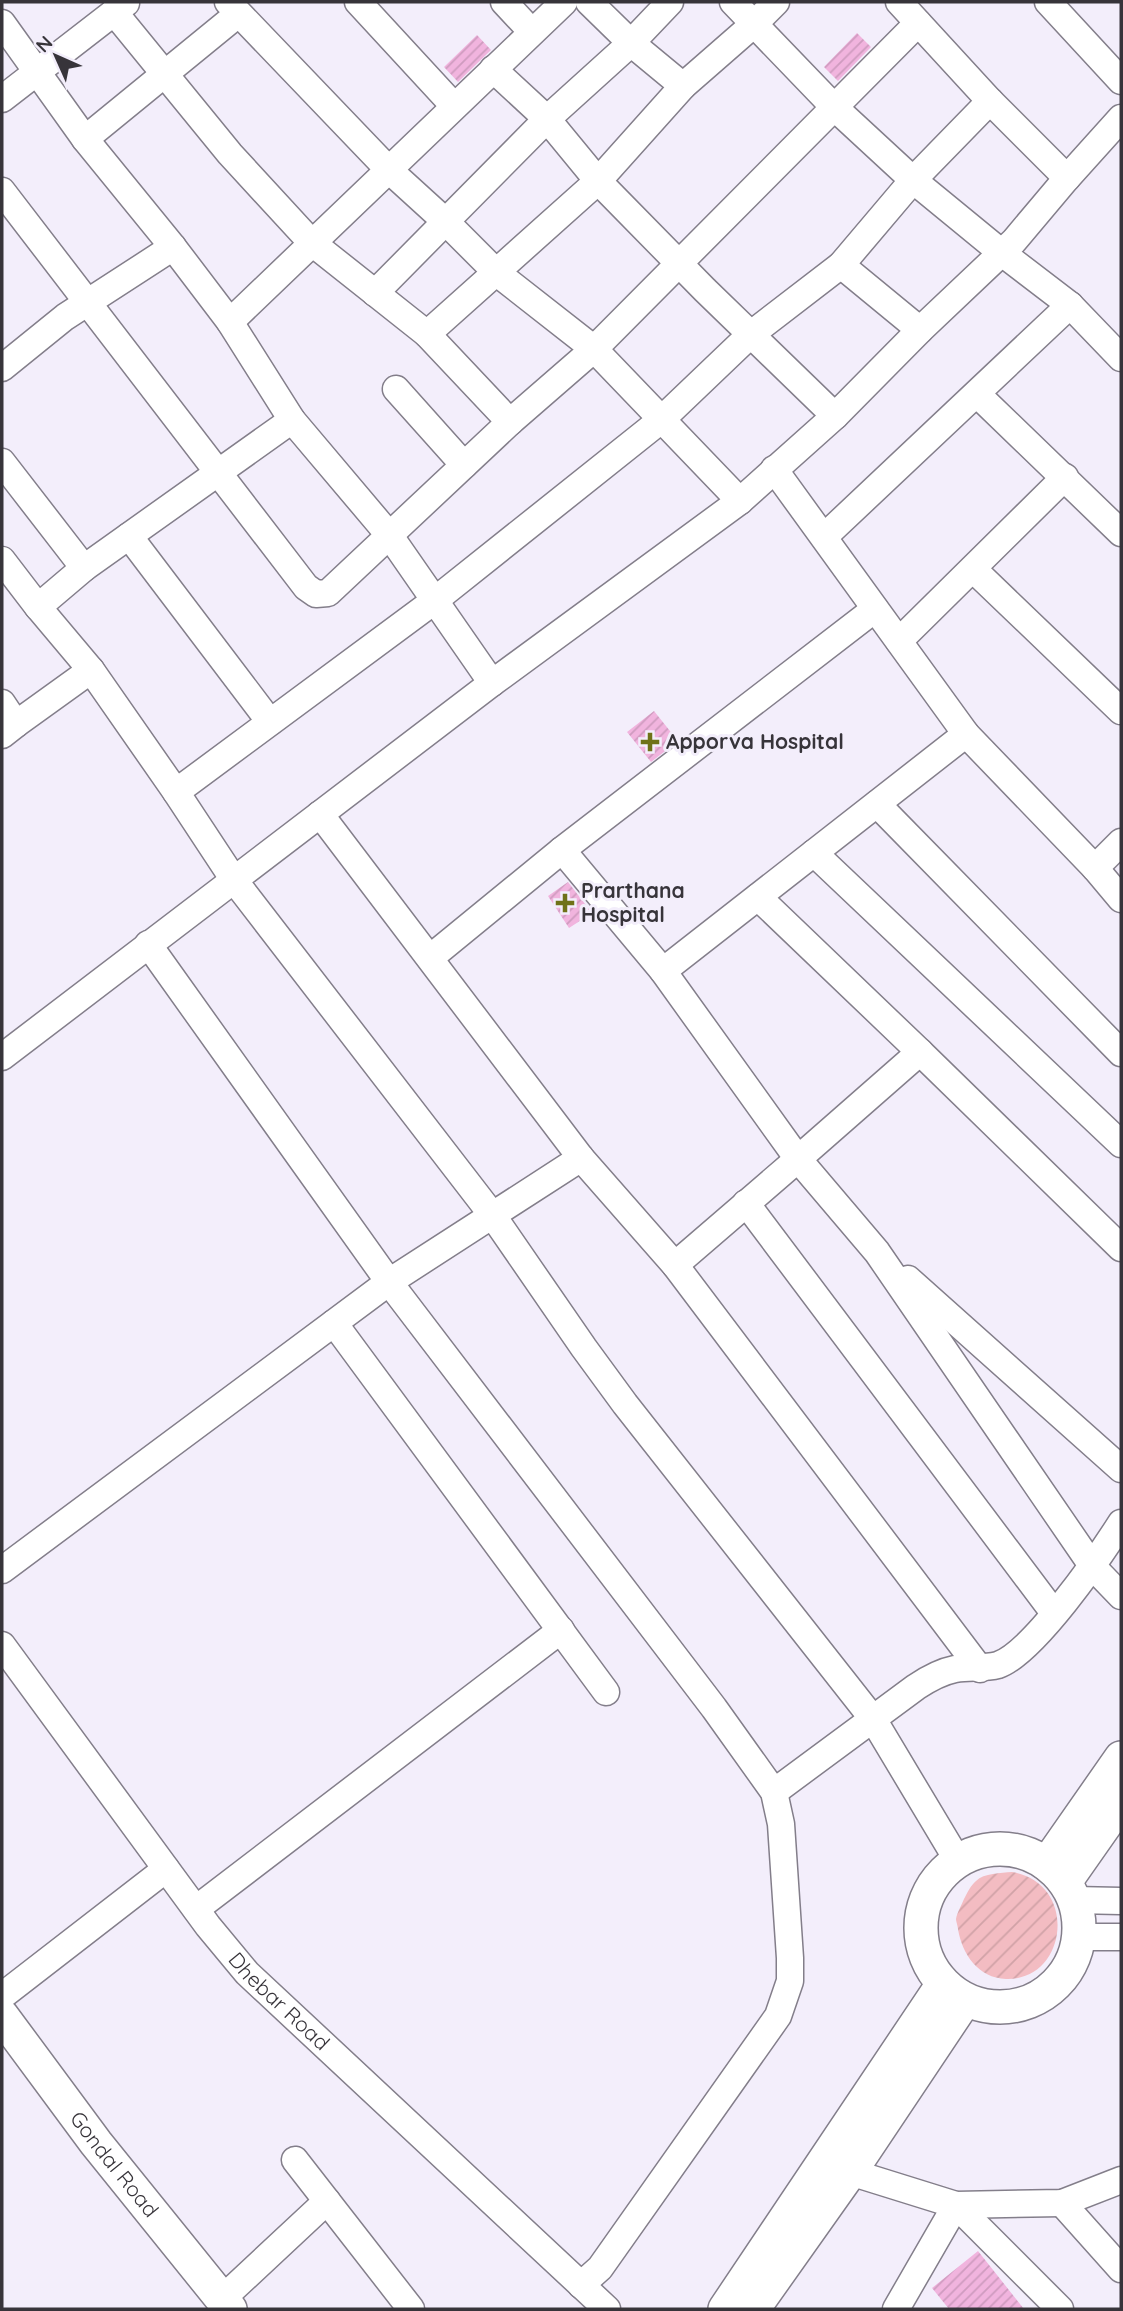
<svg xmlns="http://www.w3.org/2000/svg" width="1123" height="2311" font-family="Quicksand,sans-serif">
<defs>
<pattern id="garden-furrows" width="10" height="10" patternUnits="userSpaceOnUse" patternTransform="scale(1.75)"><rect width="10" height="10" fill="#f3bcc2"/><path d="M-1 1l2-2M0 10L10 0M9 11l2-2" fill="none" stroke="#d1a2a7"/></pattern>
<pattern id="building-hatch" width="6" height="6" patternUnits="userSpaceOnUse" patternTransform="scale(1.75)"><rect width="6" height="6" fill="#f1b4de"/><path d="M-1 1l2-2M0 6l6-6M5 7l2-2" fill="none" stroke="#cf9bbf"/></pattern>
</defs>
<rect width="100%" height="100%" fill="#f3eefb"/>
<path fill="url(#garden-furrows)" d="M1012 1872C1079 1883 1068 1981 1006 1979 978 1978 962 1954 958 1929 958 1927 956 1921 956 1919 957 1913 962 1904 964 1899 967 1893 971 1885 976 1881 984 1873 1001 1873 1012 1872Z"/>
<path fill="url(#building-hatch)" d="M857 33 871 47 838 81 824 67Z
M477 35 491 50 458 82 444 67Z
M654 711 678 741 651 762 627 732Z
M568 882 592 913 569 928 548 896Z
M978 2251 1024 2309H949L932 2288Z"/>
<g fill="none" stroke-linecap="round" stroke-linejoin="round">
<defs>
<g id="minor">
<path d="M228 2 389 170 445 221 497 273 594 349 740 501"/>
<path d="M358 2 454 106"/>
<path d="M504 2 532 32"/>
<path d="M589 2 631 43 683 86 754 24 776 2"/>
<path d="M733 2 834 107 913 180 990 101"/>
<path d="M899 2 990 101 1067 178"/>
<path d="M1048 2 1121 81"/>
<path d="M114 12 230 154 311 242 427 334 510 422"/>
<path d="M2 23 85 139 173 247 230 322 292 420 390 536 492 683"/>
<path d="M493 69 547 119 598 181 705 290 835 416"/>
<path d="M2 99 126 3"/>
<path d="M85 139 238 14"/>
<path d="M2 191 306 587 316 594 328 593 510 422 594 349 918 23"/>
<path d="M841 265 920 330"/>
<path d="M375 293 547 119 631 43 670 2"/>
<path d="M1070 305 1121 358"/>
<path d="M230 322 564 2"/>
<path d="M427 334 598 181 683 86"/>
<path d="M2 368 65 317 173 247"/>
<path d="M396 389 464 465"/>
<path d="M977 394 1121 533"/>
<path d="M2 462 84 568"/>
<path d="M774 469 966 734 1095 868 1121 899"/>
<path d="M129 536 270 722"/>
<path d="M824 537 1070 305 1002 253 913 180 841 265 750 335 661 420 434 601 176 792 234 880 493 1216 584 1348 625 1404 873 1719 958 1861"/>
<path d="M2 560 38 607"/>
<path d="M973 569 1121 711"/>
<path d="M899 641 1065 477"/>
<path d="M91 670 176 792"/>
<path d="M2 703 16 724 2 735"/>
<path d="M16 724 91 670 38 607 84 568 292 420"/>
<path d="M877 804 1121 1053"/>
<path d="M320 814 581 1158 675 1265 980 1669"/>
<path d="M562 850 663 971 966 734"/>
<path d="M814 853 1121 1144"/>
<path d="M1095 868 1121 842"/>
<path d="M758 897 920 1052"/>
<path d="M148 944 389 1282 714 1708 774 1792 781 1824 790 1958V1981L778 2016 600 2268 581 2285"/>
<path d="M430 958 562 850 875 609"/>
<path d="M663 971 798 1159 920 1052 1121 1248"/>
<path d="M2 1057 492 683 740 501 835 416 920 330 1014 241 1067 178 1121 118"/>
<path d="M746 1203 1054 1613"/>
<path d="M675 1265 798 1159 877 1252 1093 1567 1121 1596"/>
<path d="M908 1279 1121 1469"/>
<path d="M334 1323 606 1692"/>
<path d="M2 1570 389 1282 581 1158"/>
<path id="s1" d="M2 1645 208 1926 247 1973 607 2309"/>
<path d="M774 1792 916 1687C928 1679 940 1672 955 1669 969 1666 983 1669 998 1665 1033 1653 1100 1556 1121 1523"/>
<path d="M1074 1900 1121 1901"/>
<path d="M196 1909 561 1630"/>
<path d="M1078 1937H1121"/>
<path d="M2 1996 166 1869"/>
<path d="M295 2160 411 2309"/>
<path d="M850 2172 956 2205 1062 2203 1121 2180"/>
<path d="M1062 2203 1121 2269"/>
<path d="M222 2299 327 2201"/>
<path d="M896 2309 956 2205 1060 2309"/>
</g>
<g id="major">
<circle cx="1000" cy="1928" r="79"/>
<path d="M1047 1864 1121 1758"/>
<path d="M1065 1882 1121 1802"/>
<path id="s2" d="M2 2016 96 2143 230 2309"/>
<path d="M725 2309 943 1984"/>
<path d="M753 2309 850 2172 965 2000"/>
</g>
</defs>
<use href="#minor" stroke="#837e8a" stroke-width="29"/>
<use href="#major" stroke="#837e8a" stroke-width="36"/>
<use href="#minor" stroke="#fff" stroke-width="26"/>
<use href="#major" stroke="#fff" stroke-width="33"/>
</g>
<g fill="#6f7218" stroke="#f3eefb" stroke-width="2.5">
<path d="M646.5 731.5h7v7h7v7h-7v7h-7v-7h-7v-7h7z"/>
<path d="M561.5 892.5h7v7h7v7h-7v7h-7v-7h-7v-7h7z"/>
</g>
<g text-anchor="middle" stroke-width="6" stroke-linejoin="round" paint-order="stroke">
<g font-size="21" font-weight="bold" fill="#37343a" stroke="#f3eefb" text-anchor="start">
<text x="666" y="749">Apporva Hospital</text>
<text x="581" y="898">Prarthana<tspan x="581" dy="24">Hospital</tspan></text>
</g>
<g font-size="21" fill="#37343a" stroke="#f3eefb">
<text dy="7" stroke="none"><textPath href="#s1" startOffset="452">Dhebar Road</textPath></text>
<text dy="7" stroke="none"><textPath href="#s2" startOffset="186">Gondal Road</textPath></text>
</g>
</g>
<rect width="1123" height="2311" fill="none" stroke="#37343a" stroke-width="7"/>
<g transform="translate(56 56) rotate(315)" stroke="#f3eefb" stroke-width="5" paint-order="stroke">
<path d="M0-5L12 26L0 18L-12 26Z" fill="#37343a"/>
<text y="-10" font-size="19" font-weight="bold" text-anchor="middle" fill="#37343a">N</text>
</g>
</svg>
